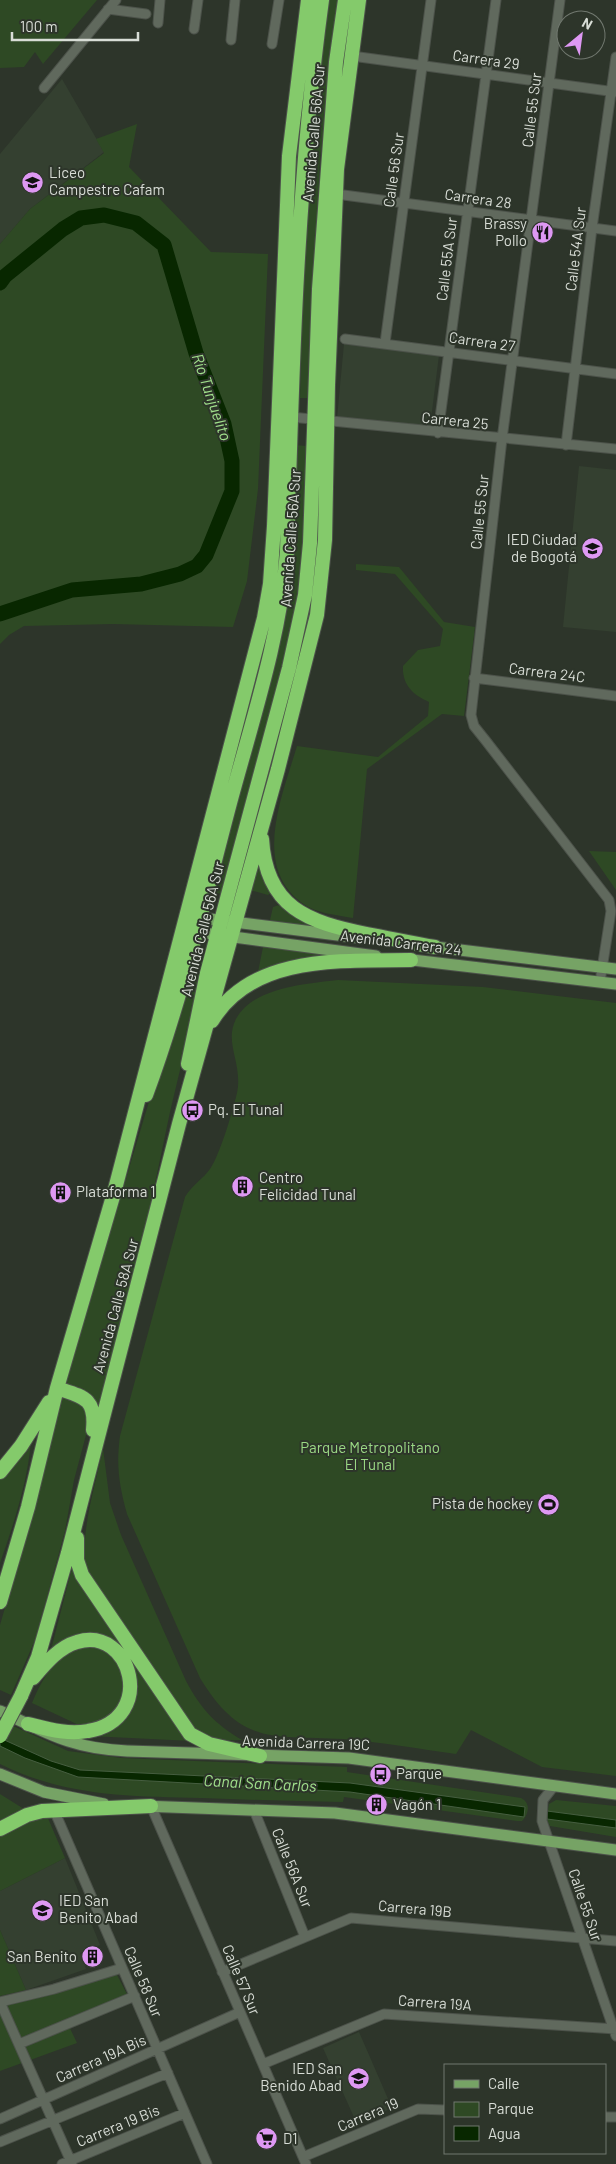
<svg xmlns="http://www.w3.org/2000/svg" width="616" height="2164" font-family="Barlow,sans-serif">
<rect width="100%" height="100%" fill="#2d352a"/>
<path fill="#344030" d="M62 79 104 152 30 209 0 244V154Z
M344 344 439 355 430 427 337 418Z
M579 466 616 470V632L563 627Z
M65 1858 100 1945 80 1953 86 1969 26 1990 0 1930V1891Z
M359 2032 392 2108 357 2124 323 2048Z"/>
<path fill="#2e4924" d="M0 0H97L43 64 35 52 24 67 0 68Z
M326 0H340L320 159 309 398H300L305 194Z
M137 124 129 167 211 252 268 254 258 489 247 581 233 627 113 624 24 626 9 635 0 644V244L30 209 104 153 96 139Z
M294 445 307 446 306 507 298 610 223 895 214 892 230 819 261 706Z
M356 564 399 567 444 622 475 627 464 716 442 714 367 769 353 918C336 915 315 913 302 903 251 866 283 794 297 746L378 757 428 716 429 702C413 695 402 685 403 666L418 650 440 646 443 629 395 574 356 570Z
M589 851 616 852V890Z
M259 854 272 892 268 895 250 890Z
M282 904 320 928 270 920 273 907Z
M263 947 348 957 258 972Z
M195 953 207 957 170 1112 137 1269 98 1406 64 1386 174 1018Z
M338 980 483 987 616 1003V1776L542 1767 471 1730 456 1754C419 1749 381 1742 343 1739 274 1735 242 1747 200 1678L127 1514C119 1485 116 1465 120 1436L185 1197C192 1185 203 1179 210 1169 220 1155 233 1110 237 1093 242 1069 230 1051 232 1032 238 988 305 984 338 980Z
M62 1394 80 1399 90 1420 74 1480 65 1531 47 1597 35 1640 11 1695 0 1690V1625L38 1493Z
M31 1442C27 1484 14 1523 0 1563V1479Z
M103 1448 110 1503 121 1535 186 1681C201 1709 215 1724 242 1740 223 1741 211 1740 195 1730L85 1569C81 1529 95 1487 103 1448Z
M73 1564 192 1741 90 1736C121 1720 136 1716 135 1678L94 1635C76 1635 66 1639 51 1650Z
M86 1645C118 1652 123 1663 127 1694L111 1718 85 1728 32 1703C43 1677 57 1652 86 1645Z
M0 1720 68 1751 121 1758 347 1767V1772L521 1798C531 1803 529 1814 522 1821H517L344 1797 343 1802C296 1801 249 1800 201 1798 129 1796 67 1797 0 1764Z
M0 1794 24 1809 0 1821Z
M556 1800 616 1806V1837L550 1826 546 1819 549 1804Z
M47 1816 65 1858 0 1891V1834L18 1823Z
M0 1930 26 1990 0 1996Z
M117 1975 128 1996 67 2022 77 2043 0 2071V2005L49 1994Z"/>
<path fill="#082700" stroke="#465e40" d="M0 1738 51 1761 80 1770 350 1783 525 1807 524 1817 350 1792 78 1777 25 1758 0 1746Z
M547 1811 616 1820V1828L547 1819Z"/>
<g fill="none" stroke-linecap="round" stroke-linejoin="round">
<path stroke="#082700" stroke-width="15" d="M0 283 5 276 63 229 81 218 104 215 136 223 164 245 196 353 224 424 232 461V491L206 555 197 566 180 574 141 584 72 590 0 614"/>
<defs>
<path id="minor" d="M560 0 502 439 471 715 474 726 486 741 609 900 611 911 600 982
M108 9 146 14
M158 23 160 0
M194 29 198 0
M231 40 235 0
M272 44 279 0
M352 56 616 92
M44 88 116 0
M336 194 616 231
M345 339 616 374
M385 343 431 0
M291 417 616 449
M438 433 496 0
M566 445 592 228 616 57
M474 678 616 696
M554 1786 543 1800 542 1821 616 2036
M151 1806 306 2164
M54 1810 207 2164
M254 1810 305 1937
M222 1972 351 1918 616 1941
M0 2002 72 2164
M0 2002 54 1989 122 1968
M19 2044 135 1996
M263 2064 384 2014 616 2029
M605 2117H616
M0 2119 240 2012
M0 2142 168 2073
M303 2157 418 2109 445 2110
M62 2164 185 2113"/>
<path id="major" d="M194 917 361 938
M189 931 376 956
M427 946 616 969
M404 959 616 984
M0 1711C47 1733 73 1749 127 1751L349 1758 616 1794
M0 1774 44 1792 104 1804
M142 1806 335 1813 616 1850"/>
<path id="highway" d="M262 839C266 908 308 922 367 934 389 938 412 943 435 947
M212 1021C252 954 343 961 411 960
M188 1064 207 973 289 668 305 595 310 543 319 289 336 62 345 0
M146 1095C181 1001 204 901 230 803 252 721 280 638 287 552 292 368 297 183 322 0
M57 1388C84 1397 96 1398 93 1430
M0 1472 21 1446 49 1402
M77 1538V1560L82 1575 190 1734 209 1744 260 1756
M0 1602 28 1507 57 1388 114 1193 264 618 270 584 274 526 289 156 308 0
M21 1696 38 1657 68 1553 179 1124 278 769 317 615 325 540 328 385 337 169 359 0
M28 1724C48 1729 68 1735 88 1731 158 1719 131 1625 77 1642 59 1647 45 1664 33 1678
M0 1829 27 1815 42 1811 151 1806"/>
</defs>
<use href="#minor" stroke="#4c524a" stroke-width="11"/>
<use href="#major" stroke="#4c524a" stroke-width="13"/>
<use href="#highway" stroke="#4c524a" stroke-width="16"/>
<use href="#minor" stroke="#60695d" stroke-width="9"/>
<use href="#major" stroke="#76a365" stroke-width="11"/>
<use href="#highway" stroke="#84ca6b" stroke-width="14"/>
<defs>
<path id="highway-bridge" d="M0 1736 21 1696"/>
</defs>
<use href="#highway-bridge" stroke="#4c524a" stroke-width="16" stroke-linecap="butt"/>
<use href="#highway-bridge" stroke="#84ca6b" stroke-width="14"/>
</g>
<defs>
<symbol id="school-disc" viewBox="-11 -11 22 22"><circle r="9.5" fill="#de98f3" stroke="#2d352a"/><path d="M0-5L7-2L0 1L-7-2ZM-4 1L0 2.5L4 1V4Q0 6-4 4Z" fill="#111"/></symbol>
<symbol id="restaurant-disc" viewBox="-11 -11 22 22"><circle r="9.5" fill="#de98f3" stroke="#2d352a"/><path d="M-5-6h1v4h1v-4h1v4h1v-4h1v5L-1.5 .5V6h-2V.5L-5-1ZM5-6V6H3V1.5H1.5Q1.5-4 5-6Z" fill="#111"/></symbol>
<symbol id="bus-disc" viewBox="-11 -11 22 22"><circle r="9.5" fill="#de98f3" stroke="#2d352a"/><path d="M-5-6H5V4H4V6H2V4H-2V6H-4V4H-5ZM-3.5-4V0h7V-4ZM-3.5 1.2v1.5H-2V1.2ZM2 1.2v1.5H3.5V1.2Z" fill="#111"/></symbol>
<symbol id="building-disc" viewBox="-11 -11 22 22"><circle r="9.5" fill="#de98f3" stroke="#2d352a"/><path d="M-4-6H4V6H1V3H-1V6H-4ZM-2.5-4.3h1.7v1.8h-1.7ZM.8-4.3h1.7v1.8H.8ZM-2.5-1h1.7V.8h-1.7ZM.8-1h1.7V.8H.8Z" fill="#111"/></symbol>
<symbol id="stadium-disc" viewBox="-11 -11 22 22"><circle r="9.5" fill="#de98f3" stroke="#2d352a"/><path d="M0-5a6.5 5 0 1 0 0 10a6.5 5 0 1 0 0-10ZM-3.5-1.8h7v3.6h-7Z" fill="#111"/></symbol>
<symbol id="supermarket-disc" viewBox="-11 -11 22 22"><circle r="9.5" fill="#de98f3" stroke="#2d352a"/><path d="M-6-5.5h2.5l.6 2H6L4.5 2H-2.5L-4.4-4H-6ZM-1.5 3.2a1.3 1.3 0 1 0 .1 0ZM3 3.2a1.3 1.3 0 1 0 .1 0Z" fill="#111"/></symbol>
</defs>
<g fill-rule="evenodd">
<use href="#school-disc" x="20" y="170" width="25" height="25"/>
<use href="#restaurant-disc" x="530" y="220" width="25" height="25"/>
<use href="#school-disc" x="580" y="536" width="25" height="25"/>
<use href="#bus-disc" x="180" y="1098" width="25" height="25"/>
<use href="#building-disc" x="230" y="1174" width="25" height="25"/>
<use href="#building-disc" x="48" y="1180" width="25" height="25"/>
<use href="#stadium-disc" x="536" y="1492" width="25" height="25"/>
<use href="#bus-disc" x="368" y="1762" width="25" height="25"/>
<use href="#building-disc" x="364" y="1792" width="25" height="25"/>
<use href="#school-disc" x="30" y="1898" width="25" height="25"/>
<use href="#building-disc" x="80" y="1944" width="25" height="25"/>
<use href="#school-disc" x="346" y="2066" width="25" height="25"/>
<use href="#supermarket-disc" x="254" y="2126" width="25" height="25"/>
</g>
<g text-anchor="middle" stroke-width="4" stroke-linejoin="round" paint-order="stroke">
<g font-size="15" fill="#d8ddd6" stroke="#2d352a">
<text transform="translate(486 60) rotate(8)" y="5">Carrera 29</text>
<text transform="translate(532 110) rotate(-83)" y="5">Calle 55 Sur</text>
<text transform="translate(314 133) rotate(-85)" y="5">Avenida Calle 56A Sur</text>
<text transform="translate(394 170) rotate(-82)" y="5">Calle 56 Sur</text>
<text transform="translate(478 199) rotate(8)" y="5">Carrera 28</text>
<text transform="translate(576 249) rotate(-83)" y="5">Calle 54A Sur</text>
<text transform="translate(447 259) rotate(-83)" y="5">Calle 55A Sur</text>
<text transform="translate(482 342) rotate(8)" y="5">Carrera 27</text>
<text transform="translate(455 421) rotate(6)" y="5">Carrera 25</text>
<text transform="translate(480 512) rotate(-84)" y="5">Calle 55 Sur</text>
<text transform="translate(291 538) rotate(-86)" y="5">Avenida Calle 56A Sur</text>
<text transform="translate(547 673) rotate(7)" y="5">Carrera 24C</text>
<text transform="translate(203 929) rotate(-76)" y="5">Avenida Calle 56A Sur</text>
<text transform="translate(401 943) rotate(7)" y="5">Avenida Carrera 24</text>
<text transform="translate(116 1306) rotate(-75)" y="5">Avenida Calle 58A Sur</text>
<text transform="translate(306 1743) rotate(2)" y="5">Avenida Carrera 19C</text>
<text transform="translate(292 1868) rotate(68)" y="5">Calle 56A Sur</text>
<text transform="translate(585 1905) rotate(71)" y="5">Calle 55 Sur</text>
<text transform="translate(415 1909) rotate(5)" y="5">Carrera 19B</text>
<text transform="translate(241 1980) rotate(67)" y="5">Calle 57 Sur</text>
<text transform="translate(143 1982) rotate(67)" y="5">Calle 58 Sur</text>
<text transform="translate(435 2003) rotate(4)" y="5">Carrera 19A</text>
<text transform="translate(101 2059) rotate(-24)" y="5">Carrera 19A Bis</text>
<text transform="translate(368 2115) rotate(-23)" y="5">Carrera 19</text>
<text transform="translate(118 2126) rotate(-22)" y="5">Carrera 19 Bis</text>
</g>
<g font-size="15" fill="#d8ddd6" stroke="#2d352a" text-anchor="start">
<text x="49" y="178">Liceo<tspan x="49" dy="17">Campestre Cafam</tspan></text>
<text x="527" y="229" text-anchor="end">Brassy<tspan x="527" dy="17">Pollo</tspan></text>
<text x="577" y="545" text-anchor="end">IED Ciudad<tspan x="577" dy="17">de Bogotá</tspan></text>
<text x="208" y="1115">Pq. El Tunal</text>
<text x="259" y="1183">Centro<tspan x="259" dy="17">Felicidad Tunal</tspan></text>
<text x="76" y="1197">Plataforma 1</text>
<text x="533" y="1509" text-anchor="end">Pista de hockey</text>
<text x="396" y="1779">Parque</text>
<text x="393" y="1810">Vagón 1</text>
<text x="59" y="1906">IED San<tspan x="59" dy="17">Benito Abad</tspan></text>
<text x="77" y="1962" text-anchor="end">San Benito</text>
<text x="342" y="2074" text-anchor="end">IED San<tspan x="342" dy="17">Benido Abad</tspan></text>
<text x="283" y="2144">D1</text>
</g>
<g font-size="15" fill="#9ad884" stroke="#2d352a">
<text x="370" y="1453">Parque Metropolitano<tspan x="370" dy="17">El Tunal</tspan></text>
</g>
<g font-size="16" font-style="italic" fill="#a1e08c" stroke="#2d352a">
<text transform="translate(212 397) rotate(71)" y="6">Río Tunjuelito</text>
<text transform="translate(260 1783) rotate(3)" y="6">Canal San Carlos</text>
</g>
</g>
<rect x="444" y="2064" width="162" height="90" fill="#2d352a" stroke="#71786f"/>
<rect x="454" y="2080" width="25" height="8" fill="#76a365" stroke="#71786f"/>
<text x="488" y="2089" font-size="15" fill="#d8ddd6">Calle</text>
<rect x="454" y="2102" width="25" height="15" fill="#2e4924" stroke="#71786f"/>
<text x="488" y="2114" font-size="15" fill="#d8ddd6">Parque</text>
<rect x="454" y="2126" width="25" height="15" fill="#082700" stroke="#71786f"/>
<text x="488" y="2139" font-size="15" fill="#d8ddd6">Agua</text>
<g transform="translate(581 35) rotate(29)"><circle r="24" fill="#2d352a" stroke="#71786f"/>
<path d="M0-4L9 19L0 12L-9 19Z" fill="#de98f3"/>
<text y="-8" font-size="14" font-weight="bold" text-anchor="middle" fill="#d8ddd6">N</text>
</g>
<path d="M12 32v8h126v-8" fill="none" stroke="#d8ddd6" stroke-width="2.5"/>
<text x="20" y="32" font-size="15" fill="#d8ddd6" stroke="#2d352a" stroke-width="4" paint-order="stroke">100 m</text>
</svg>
